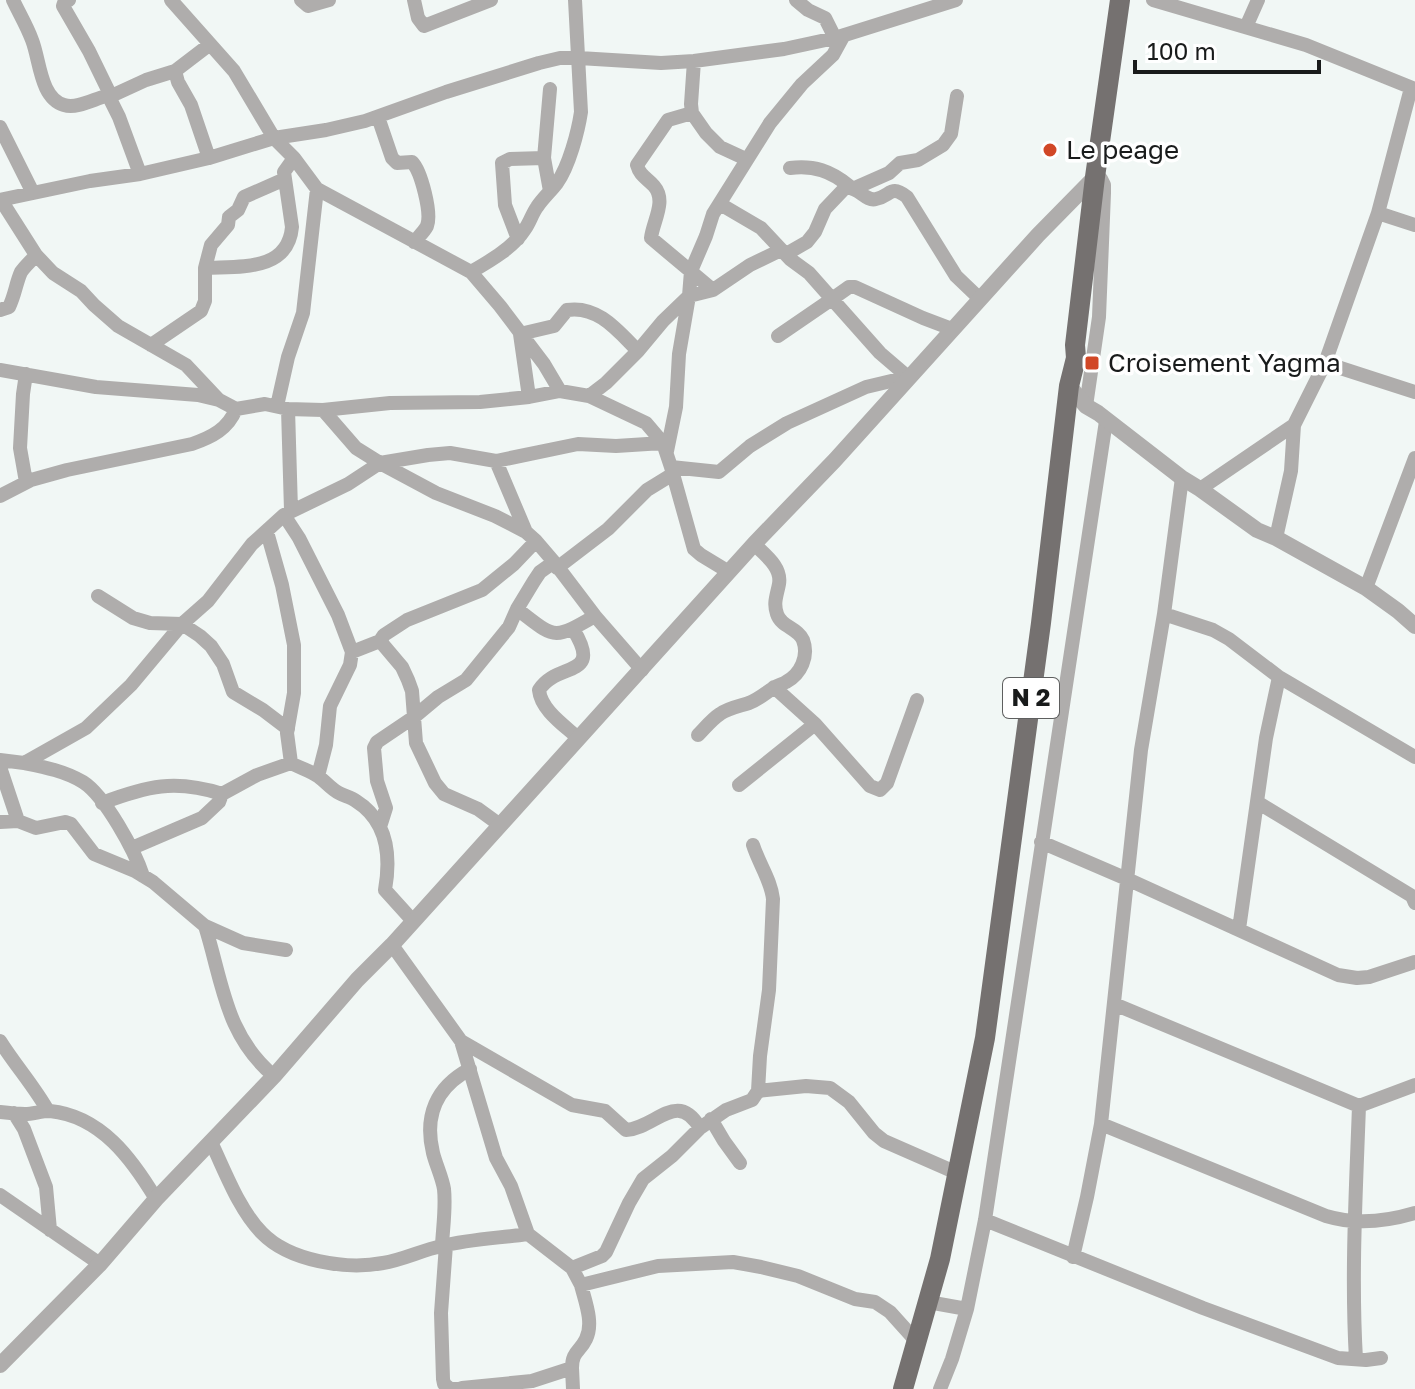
<svg xmlns="http://www.w3.org/2000/svg" width="1415" height="1389" font-family="'Golos Text',sans-serif">
<rect width="100%" height="100%" fill="#f1f7f5"/>
<g fill="none" stroke-linecap="round" stroke-linejoin="round">
<path stroke="#afadac" stroke-width="14" d="M13 0C19 13 27 26 32 40 40 60 40 98 64 105 77 109 94 99 106 96L109 97 119 117 140 174
M69 0 64 3 63 6 89 51 108 90 109 97 146 80 175 71
M171 0 234 71 274 138 294 158 317 189 303 313 288 357 277 406
M301 0 308 6 329 0
M414 0 418 18 424 26 491 0
M796 0 808 10 825 18 835 38
M1153 0 1306 45 1415 89
M1246 27 1258 0
M694 61 691 104 692 113 706 133 720 147 746 159
M692 113 668 120 637 165C640 176 647 178 654 186 667 201 653 221 651 238L713 290
M378 117 392 158 397 163 412 162C421 171 432 213 427 226 424 232 418 237 414 242
M0 127 33 193
M209 158 191 105 178 82 175 71 209 45
M544 158 550 89
M790 168C814 165 831 171 849 186
M855 188 889 173 900 163 918 160 943 145 951 134 957 96
M317 189 471 272 500 306 544 364 560 391
M0 200 90 181 140 174 209 158 274 138 326 130 365 121 446 92 539 63 560 58H579L661 63 694 61 784 49 835 38 956 0
M1 200 36 255 53 273 81 291 94 305 118 326 186 365 218 399
M720 204 761 228 790 259 809 273 832 299 849 287H855L923 318 952 329
M1378 213 1411 88
M518 239 505 205 502 163 510 159 544 158 550 191
M786 254 807 242 815 232 825 209 845 188C859 186 865 202 876 199 891 196 890 184 907 197L956 276 979 298
M205 268C239 266 288 272 292 227L284 172 294 158
M471 272C490 261 513 248 525 229 530 222 532 214 537 207 543 198 551 191 557 183 569 166 578 132 581 112L575 0
M0 310 9 307C15 295 16 283 21 272 25 266 31 261 36 255
M778 336 832 299 880 353 908 377
M151 345 201 311 205 301V268L211 245 228 225 229 217 238 210 244 197 285 179
M1325 363 1415 392
M0 370 96 387 198 395 219 400 236 409 265 404 288 409 323 410 390 403 480 402 529 397 560 391 589 396 646 423 663 443 671 467 719 472 750 446 787 423 866 387 908 377
M589 396 606 383 638 351 663 321 689 296 713 290 750 265 781 250
M529 397 520 334 554 326 567 310C598 305 618 331 638 351
M1086 406 1099 317 1104 193V185L1101 179 1095 177
M288 409 291 510
M323 410 356 448 380 463 436 493 495 516 526 532 536 541 554 562 595 616 642 670
M667 451 676 407 679 354 689 296 691 271 706 236 713 214 770 123 802 84 833 55 844 35
M496 461 526 532
M673 474 694 549 701 555 729 572
M26 482 20 448 23 394 26 374
M1200 489 1294 425 1325 363 1378 213 1415 225
M0 496 31 480 67 470 192 444C212 437 228 429 236 409
M284 515 299 538 338 615 352 652 350 665 330 706 326 745 318 776
M267 532 282 585 294 645V693L287 733 291 763
M1276 538 1291 471 1294 425
M557 568 608 529 647 490 673 474 671 467
M1366 588 1415 458
M98 596 133 618 150 623 182 624 200 636 211 646 223 664 233 692 263 710 288 729
M517 609C555 638 552 641 595 616
M1164 614 1213 630 1229 639 1279 677 1415 757
M573 629C604 679 557 661 539 690 541 710 564 725 578 738
M380 641 402 667 408 680 412 691 416 743 435 783 444 794 478 809 500 825
M352 652 380 641 384 635 407 620 482 590 514 564 536 541
M774 687 815 724 870 786 880 790 887 783 917 700
M698 735C704 729 712 719 720 714 728 708 740 706 749 703 761 698 765 693 775 687 778 685 783 684 786 682 801 674 809 656 803 640 798 628 781 627 777 614 773 603 777 595 779 584 782 567 765 555 754 544
M0 760 24 763 86 728 131 685 182 624 208 601 252 544 284 515 348 484 380 463 428 455 450 453 496 461 578 444 616 446 663 443
M24 763C44 767 65 771 83 782 105 796 135 851 143 876
M0 767 18 821
M739 785 815 724
M1257 802 1412 896 1415 903
M102 803C147 786 175 779 222 794
M0 822 18 821 36 828 65 822 71 824 94 854 135 871 153 882 205 926 243 943 286 950
M380 827 386 808 377 781 374 748 377 742 414 717 438 697 466 680 509 627 517 609 534 581 540 572 554 562
M1041 842 1127 879 1338 975 1357 978 1369 977 1415 962
M132 848 202 818 219 802 222 794 257 775 291 763C300 768 311 771 319 777 326 782 331 789 339 793 344 796 351 797 356 801 388 821 391 856 385 890L413 921
M205 926C223 983 225 1035 274 1076
M1239 929 1266 738 1279 677
M392 945 461 1041 496 1158 511 1186 528 1234 572 1268 581 1285 658 1266 733 1262 761 1267 798 1276 855 1299 875 1302 890 1312 917 1342
M1114 1004 1359 1106C1356 1190 1351 1275 1356 1359
M0 1041C15 1065 34 1086 48 1111
M461 1041 572 1105 605 1111 626 1130C656 1128 677 1089 700 1128
M758 1091 806 1086 830 1088 849 1102 874 1133 884 1141 957 1173
M1359 1106 1415 1085
M0 1112C8 1113 17 1114 25 1114 33 1114 41 1111 50 1111 101 1116 132 1159 156 1199
M14 1113 24 1129 46 1187 50 1230
M711 1119 724 1141 740 1163
M1101 1124 1326 1216C1356 1225 1385 1222 1415 1213
M211 1142C225 1171 239 1210 262 1233 289 1261 346 1270 383 1263 403 1260 422 1250 442 1246 470 1239 500 1238 528 1234
M0 1195 100 1264
M985 1220 1203 1308 1338 1358 1366 1360 1381 1358
M442 1245C443 1227 446 1207 444 1189 442 1177 436 1165 433 1153 424 1116 436 1087 470 1069
M446 1245 441 1313 443 1379 444 1384 450 1389H462
M1073 1257 1087 1197 1101 1124 1141 750 1164 614 1182 478
M572 1268 602 1256 606 1252 629 1203 643 1179 672 1156 700 1128 726 1110 752 1100 758 1091 760 1056 769 990 773 899C771 880 759 864 753 845
M928 1302 967 1309 985 1220 1106 421
M572 1368C572 1351 580 1352 586 1339 594 1323 585 1301 581 1285
M462 1388 532 1381 572 1368 573 1389
M940 1389 952 1359 967 1309"/>
<path stroke="#afadac" stroke-width="16" d="M1069 386 1086 406 1098 413 1182 478 1200 489 1257 530 1276 538 1366 588 1398 611 1415 626
M0 1365 100 1264 156 1199 274 1076 357 980 392 945 754 544 835 460 1038 235 1095 177"/>
<path stroke="#757170" stroke-width="20" d="M903 1389 940 1259 985 1038 1041 623 1069 386 1076 358 1075 345 1095 177 1120 0"/>
</g>
<g fill="#d14726" stroke="#fff" stroke-width="3">
<circle cx="1050" cy="150" r="8"/>
<rect x="1084" y="355" width="16" height="16" rx="4"/>
</g>
<g text-anchor="middle" stroke-width="7" stroke-linejoin="round" paint-order="stroke">
<rect fill="#fff" stroke="#5e5f5f" stroke-width="2" x="1003" y="678" width="56" height="40" rx="6"/>
<g font-size="24" font-weight="bold" fill="#191b1b">
<text x="1031" y="706">N 2</text>
</g>
<g font-size="26" fill="#191b1b" stroke="#fff" text-anchor="start">
<text x="1066" y="159">Le peage</text>
<text x="1108" y="372">Croisement Yagma</text>
</g>
</g>
<path d="M1135 60v12h184v-12" fill="none" stroke="#191b1b" stroke-width="4"/>
<text x="1147" y="60" font-size="24" fill="#191b1b" stroke="#ffffff" stroke-width="6" paint-order="stroke">100 m</text>
</svg>
